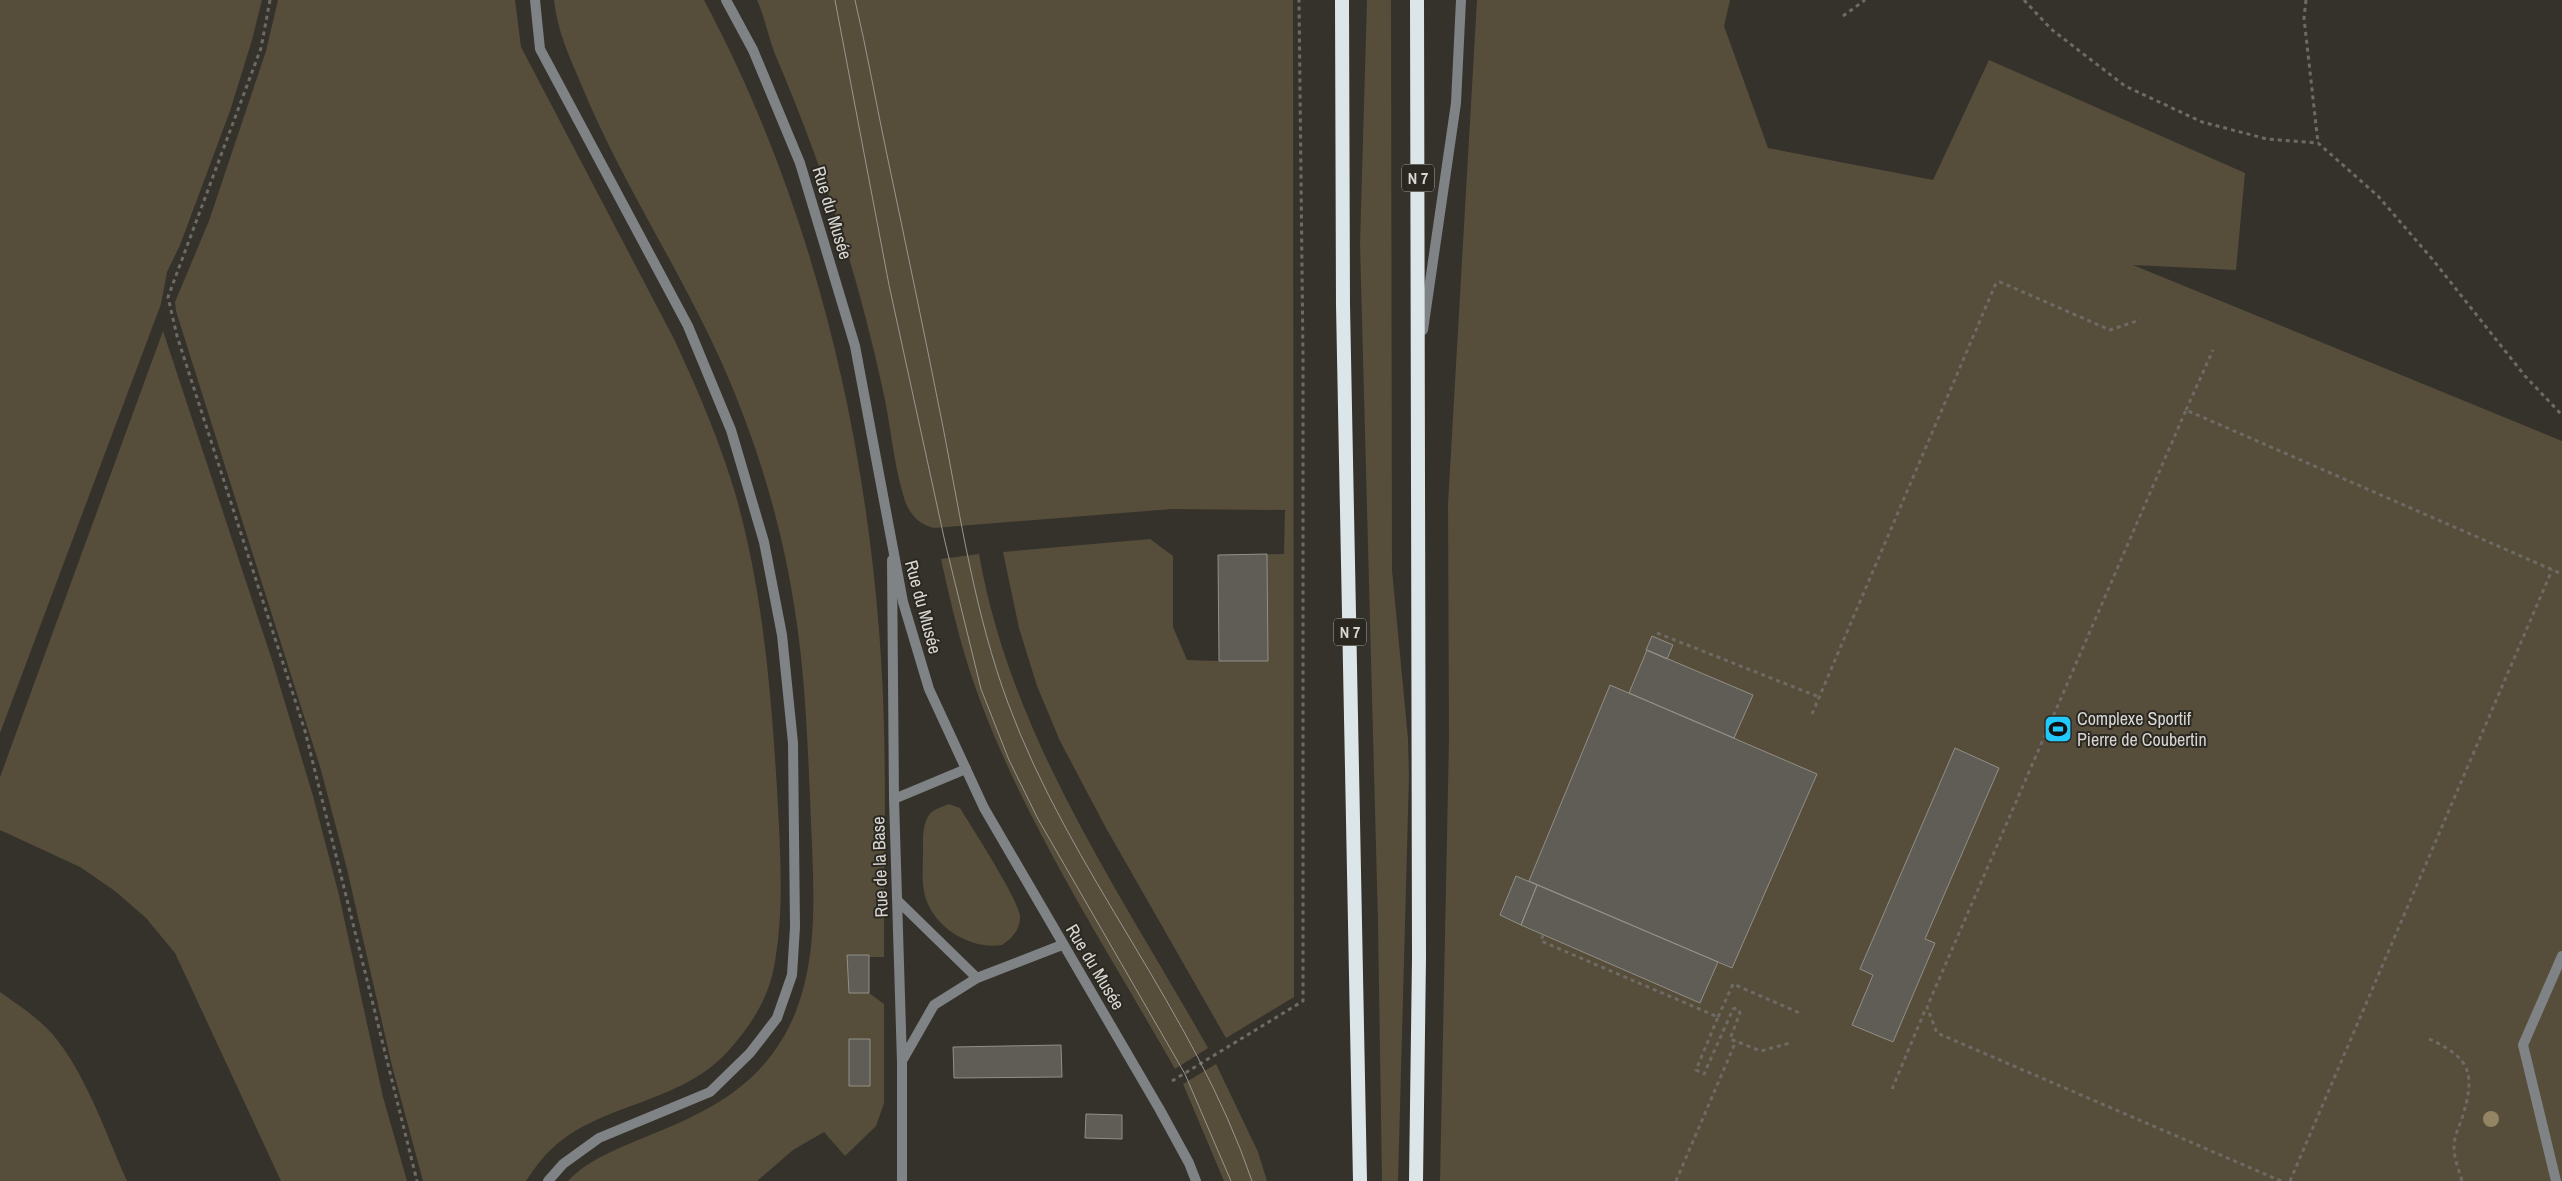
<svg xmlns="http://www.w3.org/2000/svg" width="2562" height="1181" font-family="'Archivo Narrow',sans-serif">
<rect width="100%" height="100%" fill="#35322b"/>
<path fill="#564e3b" d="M0 0H262L252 40 230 111 180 245 167 272 161 304 0 733Z
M278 0H515L521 47 674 339C698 390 720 442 736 496 763 592 771 691 777 789 780 847 785 910 774 967 768 999 751 1025 730 1049 685 1101 612 1102 562 1140 547 1151 536 1166 526 1181H423L392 1066 347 869 321 770 176 311 175 302 209 221 266 51Z
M554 0H704C807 193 862 413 879 630 888 739 884 849 884 957H869V993L884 1004V1103L876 1126 845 1156 824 1132 793 1150 757 1181H568C588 1160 613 1151 638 1140 690 1119 739 1099 773 1053 822 987 814 899 811 822 808 752 806 681 795 611 783 529 758 446 725 370 682 272 621 182 581 84 569 56 557 30 554 0Z
M757 0H1293L1294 997 1226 1038 1106 828 1060 741 1037 686 1019 628 1003 552 1150 539 1173 556V627L1187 660 1219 661 1218 555 1284 554 1285 510 1172 509 934 528C920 525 910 515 905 501 893 464 891 424 882 386 857 271 821 162 775 54 768 37 765 17 757 0Z
M1367 0H1391L1392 570 1408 739 1409 776 1398 1181H1382L1378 922 1360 244Z
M1477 0H1730L1724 26 1768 148 1933 180 1989 60 2245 173 2236 270 2133 265 2562 441V1181H1440L1449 739 1448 504Z
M163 331 273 663 313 796 339 895 383 1097 407 1181H281L175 953 146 918 115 891 80 867 0 830V777Z
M979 554C1011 737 1119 890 1208 1048L1175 1069C1108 951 1032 835 983 708 964 660 952 609 941 559Z
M949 804 960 808C971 826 1020 902 1020 917 1020 930 1012 938 1002 945 972 950 936 929 926 899 921 885 923 868 923 853 923 842 922 825 929 815 933 809 942 807 949 804Z
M0 992C20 1006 43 1021 58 1041 89 1082 106 1134 127 1181H0Z
M1216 1064 1258 1152 1267 1181H1224L1183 1084Z"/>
<path fill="#605d56" stroke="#928f87" d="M1267 554 1268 661H1219L1218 555Z
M1652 636 1673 645 1667 659 1646 650Z
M1647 650 1753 695 1734 738 1629 693Z
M1610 685 1817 774 1732 968 1529 881Z
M1955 748 1999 768 1925 939 1935 943 1893 1042 1852 1025 1873 975 1860 969Z
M1516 876 1537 885 1521 925 1500 915Z
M1537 885 1718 962 1700 1003 1521 925Z
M847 955H869V993H849Z
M849 1039H870V1086H849Z
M1061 1045 1062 1077 954 1078 953 1047Z
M1086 1114 1122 1115V1139L1085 1138Z"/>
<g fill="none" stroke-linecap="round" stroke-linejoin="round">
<path stroke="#6e6b65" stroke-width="3" stroke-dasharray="4 4" stroke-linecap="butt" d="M270 0 261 48 168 297 177 336 305 731 417 1181
M2024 0 2051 29 2125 86 2202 122 2267 139 2318 143 2378 196 2433 260 2525 376 2562 415
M2306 0 2304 18 2318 143
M1843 16 1865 0
M2186 410 2213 350
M1657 633 1819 697
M1812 714 1996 283 2000 282 2110 330 2140 320
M1543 935 1541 941 1718 1017 1696 1070 1704 1074 1733 1009 1737 1008 1740 1013 1730 1039 1761 1051 1790 1043
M1718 1017 1733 984 1802 1014
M2429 1039C2471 1058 2476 1074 2462 1118 2459 1127 2454 1137 2454 1147 2454 1159 2459 1170 2462 1181
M1172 1081 1303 1001V356L1299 0
M1892 1089 1926 1008
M1676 1181 1736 1041
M2281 1181 1937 1033 1927 1007 2186 410 2562 574
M2290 1181 2552 570"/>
<path stroke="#7f8385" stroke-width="10" d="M535 0 540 49 688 326 731 430 764 542 782 635 793 743 795 927 792 975 777 1018 750 1053 710 1092 599 1138 563 1164 548 1181
M892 560 894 799 902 1062V1181
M894 799 966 769
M897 900 977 978
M902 1061 934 1005 977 978 1062 945
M2556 1181 2523 1045 2562 956"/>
<path stroke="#7f8385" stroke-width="10" d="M726 0 753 50 800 163 855 346 903 602 929 689 984 808 1160 1110 1189 1163 1196 1181"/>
<path stroke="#7f8385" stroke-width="10" d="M1423 330 1456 103 1461 0"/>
<path stroke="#dce5e8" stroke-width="14" d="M1342 0 1343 305 1360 1181
M1416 1181 1419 958 1417 0"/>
<path stroke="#999691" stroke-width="1" d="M835 0 889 285 945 542 981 689 1009 760 1038 819 1185 1074 1231 1181
M855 0C867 51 876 103 887 155 906 245 925 336 943 427 961 520 975 614 1008 703 1070 872 1194 1010 1252 1181"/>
</g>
<circle fill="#938463" cx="2491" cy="1119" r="8"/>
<defs>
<symbol id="stadium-square" viewBox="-11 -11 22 22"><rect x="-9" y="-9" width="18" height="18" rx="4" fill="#21c9fd" stroke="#2b2822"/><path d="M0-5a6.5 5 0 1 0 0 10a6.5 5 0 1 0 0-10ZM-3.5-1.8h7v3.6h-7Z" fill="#111"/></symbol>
</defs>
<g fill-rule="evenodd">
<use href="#stadium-square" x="2042" y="713" width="32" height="32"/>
</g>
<g text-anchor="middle" stroke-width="4" stroke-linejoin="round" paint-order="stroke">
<g fill="#2b2822" stroke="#a4a29d" stroke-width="1">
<rect x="1402" y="164.5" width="32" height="27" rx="4"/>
<rect x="1334" y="618.5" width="32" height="27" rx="4"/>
</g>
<g font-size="16" font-weight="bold" fill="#d8d6d2">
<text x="1418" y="184">N 7</text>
<text x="1350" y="638">N 7</text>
</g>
<g font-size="18" fill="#d8d6d2" stroke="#2b2822">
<text transform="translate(832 213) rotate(73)" y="6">Rue du Musée</text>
<text transform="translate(923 607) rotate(75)" y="6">Rue du Musée</text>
<text transform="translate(880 867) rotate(-92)" y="6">Rue de la Base</text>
<text transform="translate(1095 967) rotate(59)" y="6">Rue du Musée</text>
</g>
<g font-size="18" fill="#d8d6d2" stroke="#2b2822" text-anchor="start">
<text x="2077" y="725">Complexe Sportif<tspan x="2077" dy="21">Pierre de Coubertin</tspan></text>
</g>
</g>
</svg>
